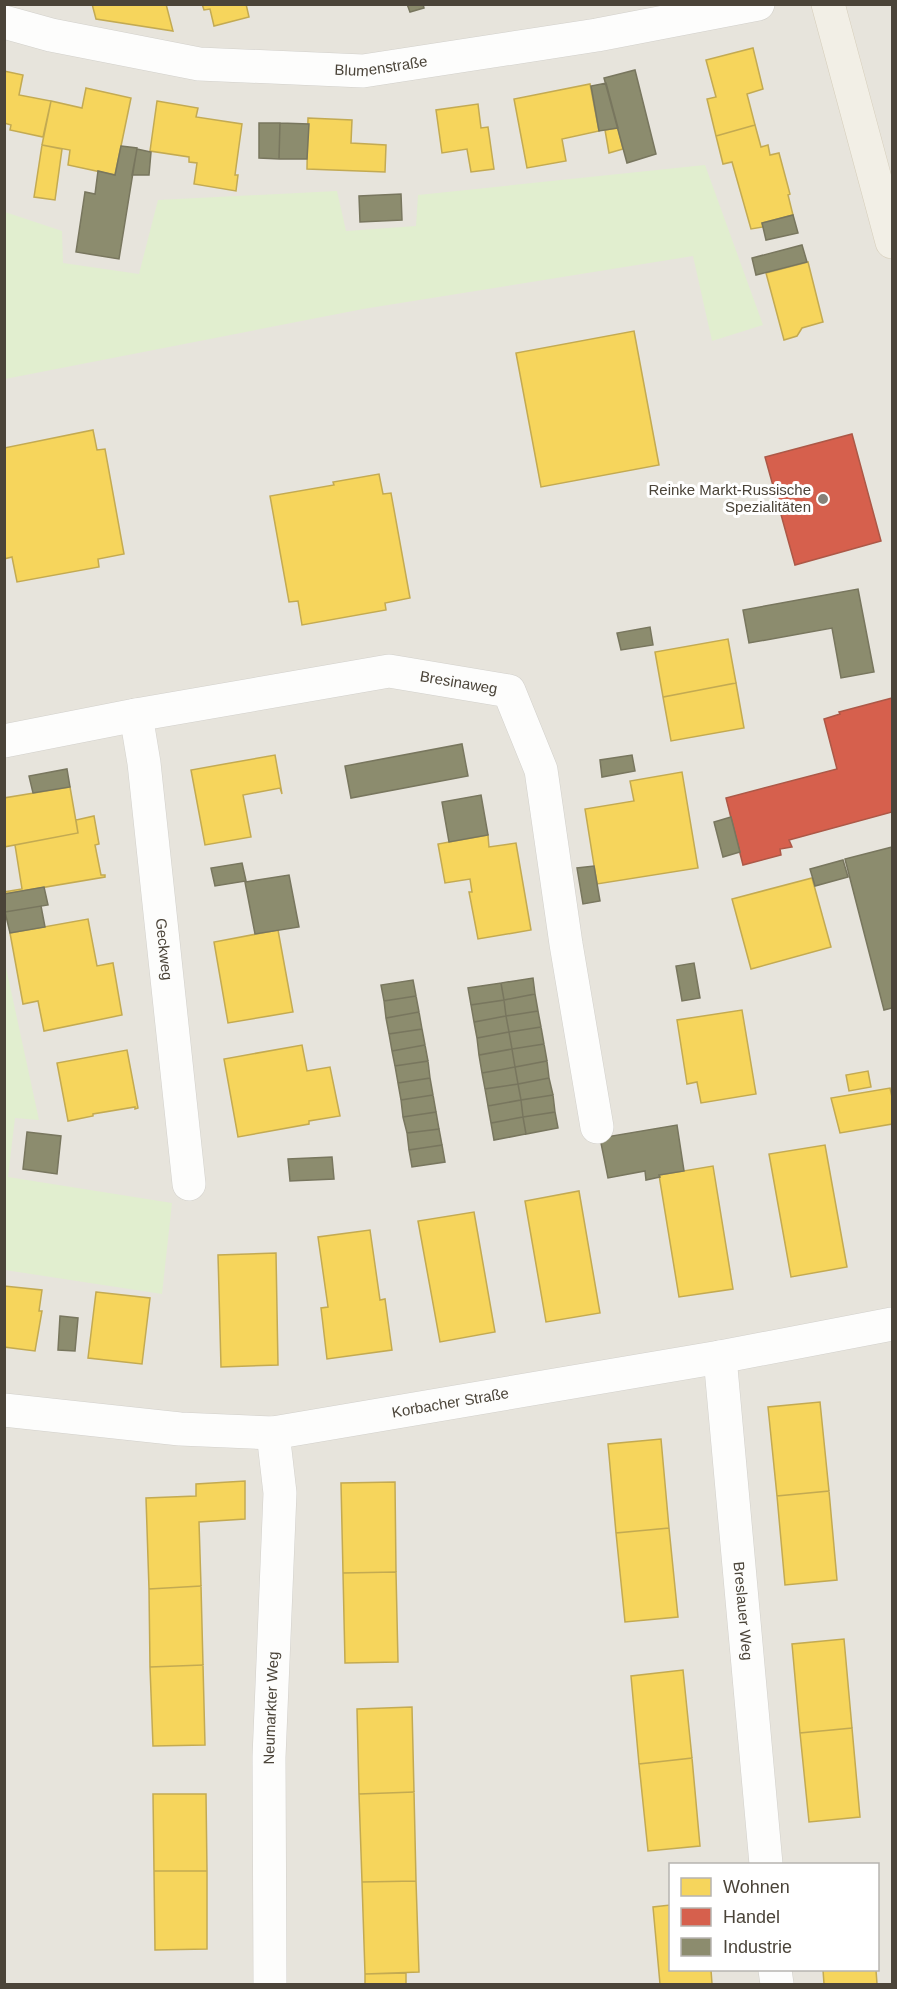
<svg xmlns="http://www.w3.org/2000/svg" width="897" height="1989" font-family="Arial,sans-serif">
<rect width="100%" height="100%" fill="#f4f2ee"/>
<path fill="#e7e4dc" fill-rule="evenodd" d="M5 5H892V1984H5ZM670 1864H878V1970H670Z"/>
<path fill="#e1eecf" d="M705 165 763 325 712 341 693 256 363 309 5 379V212L62 231 63 263 139 274 158 200 337 191 346 231 416 226 418 195Z
M5 963 39 1120 15 1118 8 1177 172 1203 162 1294 5 1270Z"/>
<path fill="#f6d55c" stroke="#c3aa52" stroke-width="1.5" d="M92 4H166L173 31 96 19Z
M202 4H246L249 17 214 26 210 9 204 10Z
M753 48 763 89 747 94 755 125 716 136 707 99 716 97 706 60Z
M4 71 23 75 19 95 51 101 43 137 10 130 11 125 4 123Z
M590 84 599 131 562 139 566 161 527 168 514 99Z
M86 88 131 98 115 175 68 165 70 150 42 145 51 101 82 108Z
M157 101 198 108 196 117 242 124 235 175H238L236 191 194 184 197 163 189 162V157L150 151Z
M478 104 481 128 488 127 494 169 471 172 467 149 442 153 436 110Z
M308 118 352 120 351 143 386 145 385 172 307 169Z
M755 125 761 147 768 145 770 155 779 153 790 194 788 195 793 215 762 223 763 227 751 229 732 162 723 164 716 136Z
M618 128 623 149 609 153 605 130Z
M42 145 62 149 55 200 34 197Z
M808 262 823 322 802 328 797 336 784 340 766 273Z
M634 331 659 465 541 487 516 353Z
M93 430 97 450 105 449 124 554 98 559 99 567 17 582 12 557 4 559V448Z
M379 474 383 494 391 493 410 598 385 603 386 610 302 625 298 601 289 602 270 496 334 485 333 482Z
M728 639 736 683 663 697 655 652Z
M736 683 744 728 671 741 663 697Z
M275 755 282 794 280 788 243 795 251 837 205 845 191 770Z
M682 772 698 868 597 884 585 809 634 801 630 781Z
M70 787 78 833 4 847V798Z
M94 816 99 844 95 845 101 875H105V877L4 894V892L22 889 15 845 78 833 76 820Z
M488 835 489 847 516 843 531 930 478 939 469 892H472L470 879 445 883 438 844Z
M812 878 831 947 751 969 732 899Z
M88 919 97 966 113 963 122 1015 44 1031 38 1001 23 1004 10 933Z
M278 930 293 1012 228 1023 214 942Z
M742 1010 756 1094 701 1103 697 1082 687 1084 677 1020Z
M302 1045 307 1071 330 1067 340 1116 309 1121V1124L238 1137 224 1059Z
M127 1050 138 1108 135 1109V1107L93 1114V1116L68 1121 57 1063Z
M868 1071 871 1087 849 1091 846 1075Z
M890 1088 892 1097V1124L840 1133 831 1098Z
M825 1145 847 1267 791 1277 769 1154Z
M713 1166 733 1289 679 1297 659 1175Z
M579 1191 600 1313 546 1322 525 1201Z
M474 1212 495 1332 440 1342 418 1221Z
M370 1230 380 1300 385 1299 392 1350 327 1359 321 1308 328 1307 318 1237Z
M276 1253 278 1365 221 1367 218 1255Z
M4 1286 42 1290 39 1311H42L35 1351 4 1347Z
M96 1292 150 1298 142 1364 88 1358Z
M820 1402 829 1491 777 1496 768 1407Z
M661 1439 669 1528 616 1533 608 1444Z
M245 1481V1519L199 1522 201 1586 149 1589 146 1498 196 1496V1484Z
M395 1482 396 1572 343 1573 341 1483Z
M829 1491 837 1580 785 1585 777 1496Z
M669 1528 678 1617 625 1622 616 1533Z
M396 1572 398 1662 345 1663 343 1573Z
M201 1586 203 1665 150 1667 149 1589Z
M844 1639 852 1728 800 1733 792 1644Z
M203 1665 205 1745 153 1746 150 1667Z
M683 1670 692 1758 639 1764 631 1676Z
M412 1707 414 1792 359 1794 357 1709Z
M852 1728 860 1817 809 1822 800 1733Z
M692 1758 700 1846 648 1851 639 1764Z
M414 1792 416 1881 362 1882 359 1794Z
M153 1794H206L207 1871H154Z
M154 1871H207V1949L155 1950Z
M416 1881 419 1972 365 1974 362 1882Z
M670 1905V1970H711L712 1984H660L653 1907Z
M823 1970H876L877 1984H824Z
M406 1973V1984H365V1974Z"/>
<path fill="#d6604d" stroke="#ac5847" stroke-width="1.5" d="M852 434 881 541 795 565 765 457Z
M892 698V812L789 840 792 847 780 849 781 855 743 865 726 798 837 769 824 719 840 714 839 712Z"/>
<path fill="#8c8c6e" stroke="#78765e" stroke-width="1.5" d="M407 4H423L424 8 410 12Z
M635 70 656 154 627 163 604 78Z
M606 83 618 128 599 131 591 86Z
M259 123H280L279 159 259 158Z
M280 123 309 124 307 159H279Z
M121 146 137 148 119 259 76 252 85 192 95 194 98 171 115 175Z
M137 149 151 152 149 175H132Z
M401 194 402 220 360 222 359 196Z
M793 215 798 233 766 240 762 223Z
M802 245 807 262 756 275 752 258Z
M858 589 874 672 841 678 832 628 749 643 743 610Z
M650 627 653 645 621 650 617 633Z
M462 744 468 776 351 798 345 766Z
M632 755 635 771 602 777 600 760Z
M67 769 70 787 33 793 29 776Z
M481 795 488 835 449 842 442 802Z
M731 817 740 852 723 857 714 822Z
M892 847V1008L884 1010 845 859Z
M843 860 848 877 815 886 810 869Z
M242 863 246 881 215 886 211 868Z
M594 866 600 901 583 904 577 868Z
M289 875 299 927 255 934 245 882Z
M44 887 48 905 5 912 4 894Z
M41 906 45 927 10 933 5 912Z
M694 963 700 998 682 1001 676 966Z
M533 978 535 994 504 1000 501 983Z
M413 980 416 996 384 1001 381 985Z
M501 983 504 1000 471 1005 468 988Z
M535 994 538 1011 506 1016 504 1000Z
M416 996 419 1012 386 1018 384 1001Z
M504 1000 506 1016 474 1022 471 1005Z
M538 1011 541 1027 509 1032 506 1016Z
M419 1012 422 1029 389 1034 386 1018Z
M506 1016 509 1032 477 1038 474 1022Z
M541 1027 544 1044 512 1049 509 1032Z
M422 1029 425 1045 392 1051 389 1034Z
M509 1032 512 1049 479 1055 477 1038Z
M544 1044 547 1061 515 1067 512 1049Z
M425 1045 428 1061 395 1066 392 1051Z
M512 1049 515 1067 482 1073 479 1055Z
M428 1061 430 1078 398 1083 395 1066Z
M547 1061 549 1078 518 1084 515 1067Z
M515 1067 518 1084 485 1089 482 1073Z
M430 1078 433 1095 401 1100 398 1083Z
M549 1078 553 1095 521 1100 518 1084Z
M518 1084 521 1100 488 1106 485 1089Z
M433 1095 436 1112 403 1117 401 1100Z
M553 1095 555 1112 523 1117 521 1100Z
M521 1100 523 1117 491 1123 488 1106Z
M436 1112 439 1129 407 1133 403 1117Z
M555 1112 558 1128 526 1134 523 1117Z
M523 1117 526 1134 494 1140 491 1123Z
M677 1125 684 1171 659 1175 660 1177 646 1180 645 1171 608 1178 600 1138Z
M439 1129 442 1145 409 1150 407 1133Z
M27 1132 61 1136 57 1174 23 1169Z
M442 1145 445 1162 412 1167 409 1150Z
M332 1157 334 1179 290 1181 288 1159Z
M60 1316 78 1318 75 1351 58 1350Z"/>
<g fill="none" stroke-linecap="round" stroke-linejoin="round">
<defs>
<g id="minor">
<path id="s1" d="M4 22 51 35 199 64 363 71 597 35 758 4"/>
<path id="s2" d="M136 715 144 763 189 1184"/>
<path id="s3" d="M4 741 136 715 389 671 509 691 541 770 566 944 597 1127"/>
<path id="s4" d="M720 1357 766 1864"/>
<path id="s5" d="M4 1410 180 1429 273 1433 720 1357 892 1324"/>
<path d="M775 1970 777 1984"/>
<path id="s6" d="M270 1984 269 1757 280 1493 273 1433"/>
</g>
<path id="major" d="M828 4 892 242"/>
</defs>
<use href="#minor" stroke="#d2d0cb" stroke-width="34"/>
<use href="#major" stroke="#d6cebb" stroke-width="34"/>
<use href="#minor" stroke="#fdfdfc" stroke-width="33"/>
<use href="#major" stroke="#f2efe6" stroke-width="33"/>
</g>
<circle fill="#868178" stroke="#fff" stroke-width="2" cx="823" cy="499" r="6"/>
<g text-anchor="middle" stroke-width="6" stroke-linejoin="round" paint-order="stroke">
<g font-size="15" fill="#4b4439" stroke="#fff">
<text dy="5" stroke="none"><textPath href="#s1" startOffset="382">Blumenstraße</textPath></text>
<text dy="5" stroke="none"><textPath href="#s3" startOffset="462">Bresinaweg</textPath></text>
<text dy="5" stroke="none"><textPath href="#s2" startOffset="236">Geckweg</textPath></text>
<text dy="5" stroke="none"><textPath href="#s5" startOffset="450">Korbacher Straße</textPath></text>
<text dy="5" stroke="none"><textPath href="#s4" startOffset="255">Breslauer Weg</textPath></text>
<text dy="5" stroke="none"><textPath href="#s6" startOffset="276">Neumarkter Weg</textPath></text>
</g>
<g font-size="15" fill="#4b4439" stroke="#fff" text-anchor="end">
<text x="811" y="495">Reinke Markt-Russische<tspan x="811" dy="17">Spezialitäten</tspan></text>
</g>
</g>
<rect width="897" height="1989" fill="none" stroke="#4b4439" stroke-width="12"/>
<rect x="669" y="1863" width="210" height="108" fill="#ffffff" stroke="#b7b4b0" stroke-width="1.5"/>
<rect x="681" y="1878" width="30" height="18" fill="#f6d55c" stroke="#b7b4b0" stroke-width="1.5"/>
<text x="723" y="1893" font-size="18" fill="#4b4439">Wohnen</text>
<rect x="681" y="1908" width="30" height="18" fill="#d6604d" stroke="#b7b4b0" stroke-width="1.5"/>
<text x="723" y="1923" font-size="18" fill="#4b4439">Handel</text>
<rect x="681" y="1938" width="30" height="18" fill="#8c8c6e" stroke="#b7b4b0" stroke-width="1.5"/>
<text x="723" y="1953" font-size="18" fill="#4b4439">Industrie</text>
</svg>
